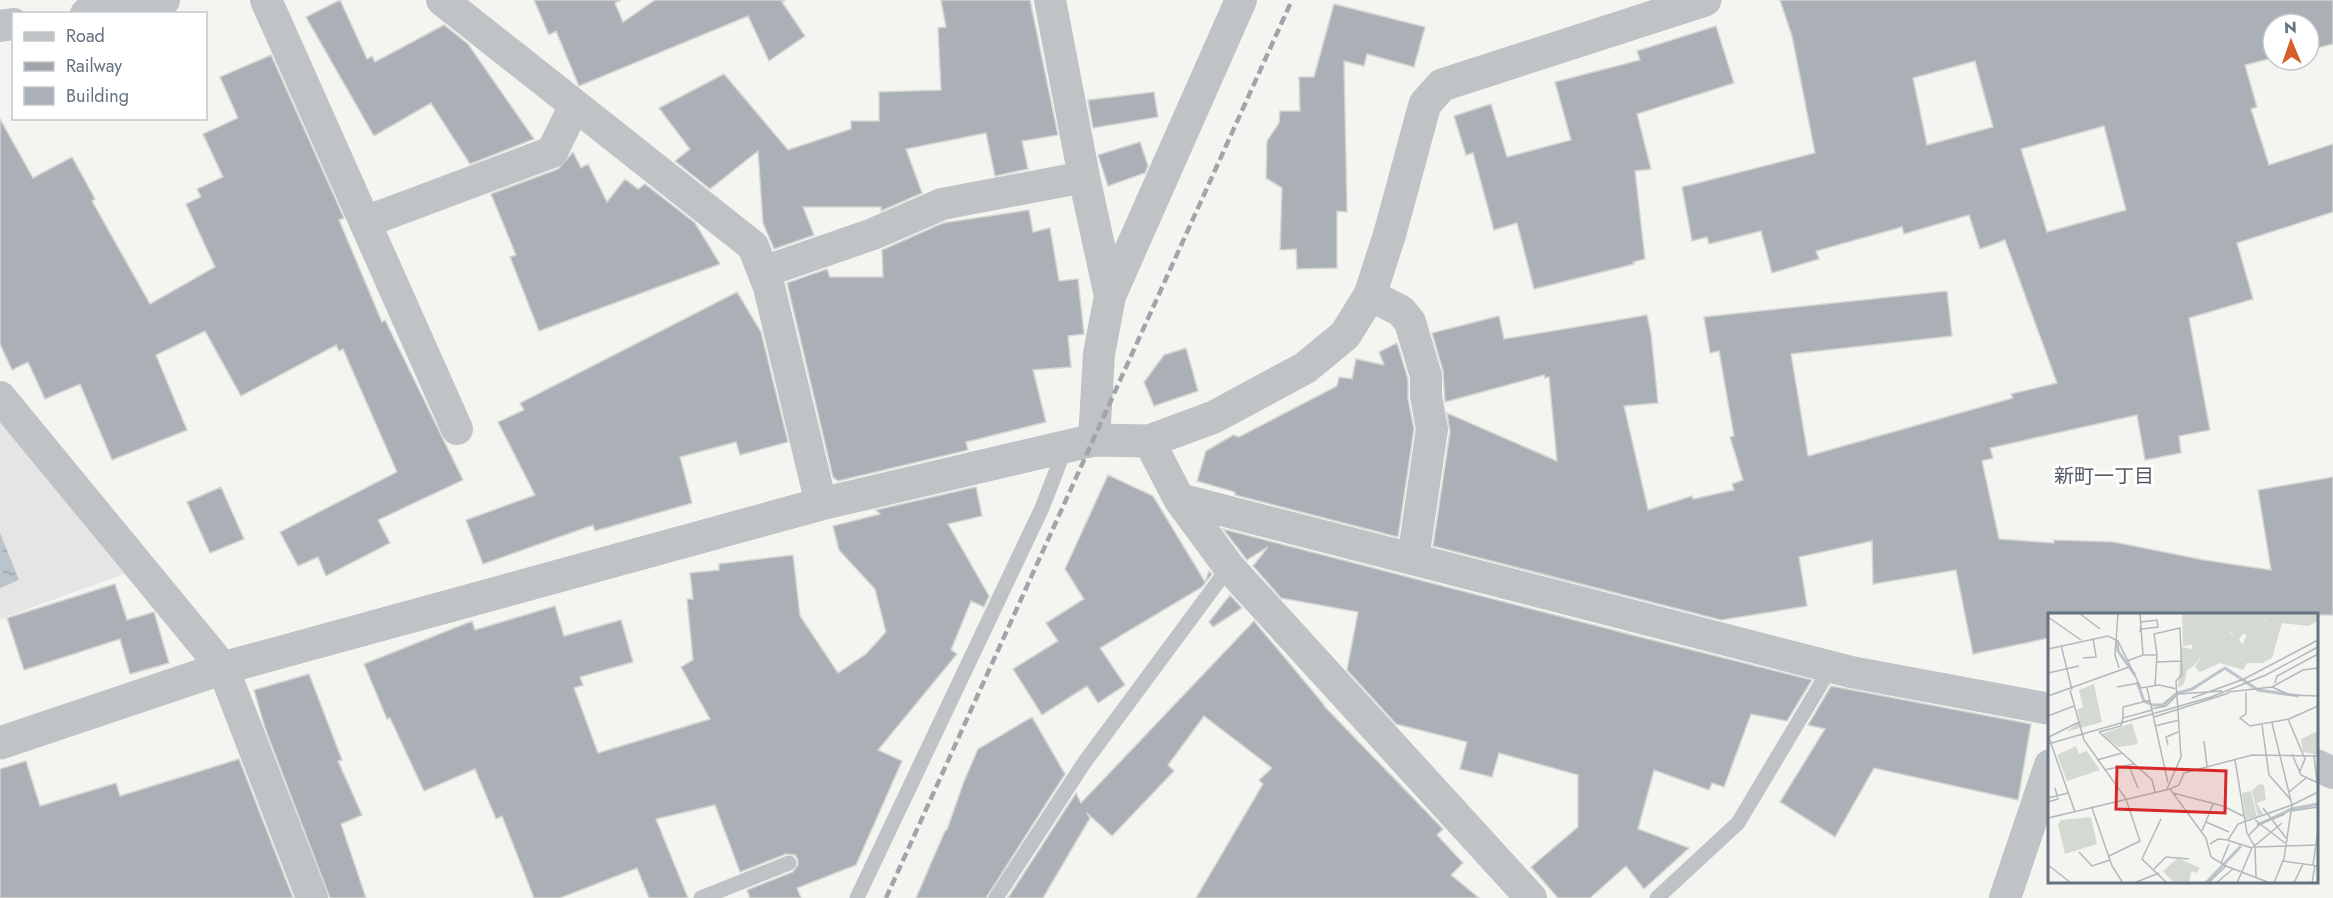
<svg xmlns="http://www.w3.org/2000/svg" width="2333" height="898" font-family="Jost,'Noto Sans JP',sans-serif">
<defs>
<pattern id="water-ripples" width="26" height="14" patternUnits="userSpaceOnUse" patternTransform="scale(1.5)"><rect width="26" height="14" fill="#bbc4ca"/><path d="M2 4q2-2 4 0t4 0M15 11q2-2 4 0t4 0" fill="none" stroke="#9ca4a9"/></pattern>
</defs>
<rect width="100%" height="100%" fill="#f4f4f0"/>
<path fill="#e4e5e4" d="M0 419 124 574 0 619Z"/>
<path fill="url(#water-ripples)" d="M0 533 19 580 0 588Z"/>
<path fill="#abb0b6" stroke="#d5d5d3" stroke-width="1.5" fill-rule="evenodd" d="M340 0 367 59 372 56 375 62 444 25 468 44 534 139 470 164 431 103 374 136 306 17Z
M534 0H621L615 3 623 22 655 0H785L782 2 805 36 769 61 748 16 579 86 556 31 549 35Z
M941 0H1030L1058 135 1022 141 1028 169 995 176 986 133 906 149 922 193 881 211V207H803L814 235 774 249 763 223 758 151 710 189 675 161 690 149 659 108 724 74 788 150 851 129V121H879V92L941 90 938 28 946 27Z
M1780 0H2333V44L2309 50V24H2273V58L2245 65 2257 107 2251 109 2269 165 2333 144V212L2237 243 2253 299 2189 318 2210 430 2179 436 2181 453 2145 460 2137 415 1990 448 1993 458 1982 461 1999 539 2054 543V540L2114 542 2204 560 2271 570 2258 490 2333 477V615H2049V638L1973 654 1956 570 1873 584 1872 541 1799 557 1807 606 1721 620 1433 546 1450 432 1447 413 1557 461 1549 377 1545 378 1544 375 1445 402 1443 371 1432 333 1499 316 1504 339 1647 315 1651 334 1658 403 1624 406 1648 510 1692 496 1693 499 1734 490 1732 484 1743 480 1730 437 1734 436 1719 351 1710 353 1704 317 1947 291 1952 336 1791 354 1808 456 2013 398 2011 394 2057 383 2005 240 1980 249 1969 215 1904 234 1902 227 1816 251 1819 259 1772 273 1761 231 1709 244 1707 237 1692 241 1682 187 1815 153 1792 36ZM1975 61 1993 127 1927 145 1913 78ZM2104 126 2126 210 2047 232 2021 149Z
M1334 4 1425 27 1414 67 1367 54 1364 66 1344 61 1347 212 1337 211V268L1297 269 1296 249 1280 250 1282 188 1266 178 1267 141 1279 123 1280 111H1300L1299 77H1314Z
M1716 26 1734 83 1637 114 1651 169 1635 171 1645 259 1633 262 1634 264 1534 289 1517 223 1494 230 1473 153 1466 155 1454 116 1491 104 1507 157 1571 140 1555 82 1640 60 1637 51Z
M271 55 344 218 339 220 382 322 385 320 463 480 378 520 390 543 326 576 318 557 298 566 280 532 397 472 343 349 339 351 336 345 241 396 205 331 156 355 187 430 112 460 80 384 45 399 28 362 12 370 0 344V119L33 178 72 157 95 199 92 201 150 304 215 267 186 204 201 197 197 189 223 177 203 134 238 118 220 77Z
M1154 92 1158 117 1093 128 1088 100Z
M1140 142 1148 166 1145 173 1108 186 1098 155Z
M573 152 581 168 588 164 607 202 625 179 638 189 645 184 695 223 720 264 539 331 510 257 516 255 491 194 558 169Z
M1029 210 1033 232 1050 228 1059 281 1078 279 1084 334 1068 336 1071 367 1033 370 1046 422 966 442 968 450 838 481 833 477 787 283 827 269 830 277H883L882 250 943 223Z
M737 292 761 332 788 442 740 455 736 442 680 457 692 503 595 531 593 525 483 564 466 520 535 495 498 422 524 410 520 403Z
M1397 343 1408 379V399L1414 429 1398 537 1235 495V492L1197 481 1206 451 1233 435 1239 437 1337 386 1339 377 1352 379 1356 359 1384 365 1379 352Z
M1186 348 1198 391 1154 406 1144 382 1164 355Z
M1108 475 1153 496 1205 582 1209 571 1212 574 1202 587 1100 648 1125 685 1098 703 1087 686 1042 715 1013 669 1058 641 1046 623 1084 599 1065 569Z
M221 487 244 539 210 553 187 502Z
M976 487 982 516 948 524 989 596 984 607 971 601 951 650 957 654 878 750 902 761 856 865 797 888 801 898H750L747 890 793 872 798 865V860L795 855 786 854 740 872 715 805 656 819 688 898H649L637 868 560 898H534L502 816 496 819 475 769 424 791 390 718 387 719 364 664 472 621 475 630 555 606 564 636 621 620 633 662 580 677 583 685 574 688 598 753 710 719 681 667 693 660 687 599H693L690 573 719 570V564L793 555 800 616 838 673 866 654 886 632 875 589 839 550 833 526 880 514 876 510Z
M1223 529 1632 635 1812 680 1787 721 1751 714 1724 787 1712 783 1709 790 1654 770 1638 829 1689 848 1644 889 1626 866 1590 898H1558L1531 867 1578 827V775L1499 753 1492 777 1460 769 1467 742 1396 724 1347 670 1358 612 1281 598 1253 566 1268 547 1247 560Z
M115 584 127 620 154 612 169 663 130 674 120 639 24 670 7 618Z
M1230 595 1242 608 1213 627 1209 622Z
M1254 621 1325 706 1323 705 1443 829 1437 835 1463 863 1451 875 1479 898H1196L1263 784 1259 780 1272 768 1204 716 1168 765 1174 771 1112 836 1087 813 1090 818 1043 898H1008L1076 793 1081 803Z
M309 674 342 760 338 761 362 815 341 824 366 898H330L265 728 254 690Z
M1831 686 2031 724 2018 800 1874 768 1835 837 1780 802 1825 729 1808 725Z
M1032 717 1065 774 986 898H916L945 831 947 830 963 784 978 749Z
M239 759 293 898H0V769L26 761 40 806 116 783 120 796Z"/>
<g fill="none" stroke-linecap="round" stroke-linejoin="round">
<path stroke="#bfc3c6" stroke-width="15" d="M701 898 789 863
M857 898 1042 508 1066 446
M996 898 1084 763 1229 567
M1657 898 1738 823 1831 667"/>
<path stroke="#bfc3c6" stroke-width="32" d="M266 0 457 429
M442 0 753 246 769 287 821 504
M1050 0 1084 177 1110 296
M86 14 164 0
M0 26 14 24
M365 222 552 152 575 105
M763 272 873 234 942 204 1084 177
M1370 295 1401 311 1410 322 1426 376V396L1432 429 1413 559
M0 397 223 668 312 898
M1094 440 1099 354 1110 296 1241 0
M1149 441 1179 499 1229 567 1531 898
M1179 499 1851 672 2050 709
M2316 765 2333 773
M2005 898 2050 765"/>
<path stroke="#bfc3c6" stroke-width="33" d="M0 743 223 668 821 504 1094 440 1149 441 1214 417 1305 368 1345 335 1370 295 1390 233 1425 104 1442 85 1705 0"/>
<path stroke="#a1a5aa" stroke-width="4.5" stroke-dasharray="9 4.5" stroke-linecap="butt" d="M886 898 1292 0"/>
</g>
<g text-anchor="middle" stroke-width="6" stroke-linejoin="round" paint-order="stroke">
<g font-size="20" fill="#525b65" stroke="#fff">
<text x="2104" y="483">新町一丁目</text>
</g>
</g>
<g transform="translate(2048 613)">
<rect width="270" height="270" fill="#f4f4f0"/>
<path d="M134 0H160L147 31 135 33ZM211 0H270V8L260 13 234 10 224 45 214 50H199L195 57 172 50 152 59 147 54 165 23 179 17 195 31 199 20 219 9ZM211 171 216 172 218 187 209 190 215 201 210 203 204 178Z" fill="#d4dad1"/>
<path d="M46 71 54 109 18 119 32 108 29 97 35 94 31 77ZM84 110 90 130 85 132 70 134 54 121ZM270 118V142L255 139 253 126ZM130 245 152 255 148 260 143 258 141 270H126L115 258Z" fill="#d4dad1"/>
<path d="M154 0H211L220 11 203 22 195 21 190 28 182 18 166 24 147 52 139 57 136 71 130 75 133 34 144 36 145 2Z" fill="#d4dad1"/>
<path d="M28 133 31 141 39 138 52 157 19 168 9 142ZM203 178 209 204 198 207 194 180ZM43 204 49 231 17 241 10 212 13 207Z" fill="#d4dad1"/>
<path fill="none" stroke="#bbc4ca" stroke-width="3" d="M69 28 70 38 87 62M89 69 96 88 105 92H115L129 80 144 76 177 55 210 77 251 83M209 212 244 196 270 191M158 270 193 233"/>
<path fill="none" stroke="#b2b8bc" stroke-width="1.5" d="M31 0 52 16M70 0 67 42 71 55M92 0 95 42M0 4 33 27M92 19 93 9 109 7 110 14 94 16M13 32 24 77M0 36 60 23 70 28 93 75 111 72 129 76M109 42 106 21 132 15 134 62 128 68 133 144 119 176M35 45 48 44 45 25M79 48 95 42H109L107 73M109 49 134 48M0 60 31 53M227 70 229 63 270 41M69 74 91 70M224 74 242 82 270 83M99 75 120 170M22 77 36 127 78 186 92 228 61 243M180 79 224 74 255 57 270 55M198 79V101L192 105 202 113 241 106 270 93M0 83 81 54M144 85 196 66 270 27M103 96 118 93 130 81 174 78M0 103 26 93M106 104 181 80M75 105V94L102 87M240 106 257 146 251 160M224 110 244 192M214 112 221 162 243 187M107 113 131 107M51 119 104 167 107 179M51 119 73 113 75 105 104 97M0 122 27 199M1 124 31 109M156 128 159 153M0 131 163 84 218 62 270 34M120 132 118 124 130 119M244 141 253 162 270 170M266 142 269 170M49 147 74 140M187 147 199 220 207 234 208 264M81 153 90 175M56 157 86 151M122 176 158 225 163 244 178 253 222 270M241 179 258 165M125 180 175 193 195 203M0 185 20 180M0 189 10 186 7 175M44 195 64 253 75 270M215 195 238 225M243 198 270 194M0 205 122 176 131 172 136 160 204 142 270 143M113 206 94 246 119 270M207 207 237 230M158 209 181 219M154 218 165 191M200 223 212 211 237 201M179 227 204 235M162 231 170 226 180 227 190 211 244 192M207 234 270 232M31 239 44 253 62 247M235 248 270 253M173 250 181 231M0 252 23 270M265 252 270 218M106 256 118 244 141 246M86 270 111 260M160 270 178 253M168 270 185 256M189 270 204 235 234 210M226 270 236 245 244 192 270 179M246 270 255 251M264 270 267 252"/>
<path fill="#d62828" fill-opacity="0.15" stroke="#d62828" stroke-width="3" d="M69 154 178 158 177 200 68 196Z"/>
<rect width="270" height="270" fill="none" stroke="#65727f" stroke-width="3"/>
</g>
<rect x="12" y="12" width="195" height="108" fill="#ffffff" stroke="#c1c7cc" stroke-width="1.5"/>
<rect x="24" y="32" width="30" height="9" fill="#bfc3c6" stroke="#c1c7cc" stroke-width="1.5"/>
<text x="66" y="42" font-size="18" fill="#65727f">Road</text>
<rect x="24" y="62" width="30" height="9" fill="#a1a5aa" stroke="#c1c7cc" stroke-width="1.5"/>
<text x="66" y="72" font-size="18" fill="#65727f">Railway</text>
<rect x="24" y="87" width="30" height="18" fill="#abb0b6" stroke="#c1c7cc" stroke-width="1.5"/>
<text x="66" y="102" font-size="18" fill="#65727f">Building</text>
<g transform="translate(2291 42) rotate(358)"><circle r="28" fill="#ffffff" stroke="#c1c7cc" stroke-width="1.5"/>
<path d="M0-4.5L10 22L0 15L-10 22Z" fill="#d85f2c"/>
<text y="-9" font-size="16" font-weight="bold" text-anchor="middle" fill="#65727f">N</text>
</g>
</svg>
